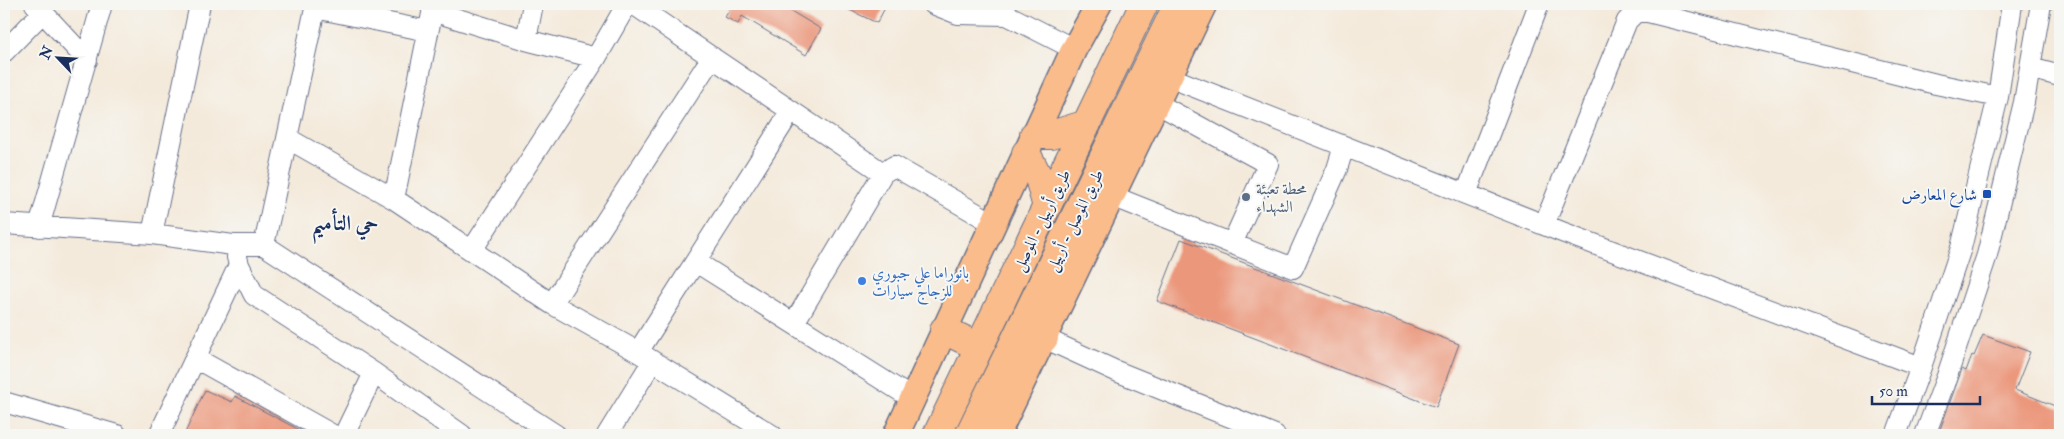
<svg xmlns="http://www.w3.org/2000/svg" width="2064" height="439" font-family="'IM FELL Double Pica',Amiri,serif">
<rect width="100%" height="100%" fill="#f6f6f2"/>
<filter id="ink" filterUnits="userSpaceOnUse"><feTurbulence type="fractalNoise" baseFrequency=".02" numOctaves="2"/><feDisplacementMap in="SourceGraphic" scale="10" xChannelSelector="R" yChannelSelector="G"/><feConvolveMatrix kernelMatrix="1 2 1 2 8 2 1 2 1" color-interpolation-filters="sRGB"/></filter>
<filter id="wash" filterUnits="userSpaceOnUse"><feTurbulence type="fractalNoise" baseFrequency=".0096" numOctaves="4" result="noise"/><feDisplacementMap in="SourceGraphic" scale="20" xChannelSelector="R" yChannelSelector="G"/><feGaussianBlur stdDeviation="1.12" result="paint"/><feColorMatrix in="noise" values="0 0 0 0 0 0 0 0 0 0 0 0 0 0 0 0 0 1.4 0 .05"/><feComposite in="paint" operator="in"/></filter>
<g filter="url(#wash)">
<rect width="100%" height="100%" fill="#f4eadb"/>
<g id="blocks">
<path fill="#eb977b" d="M721 4H779L821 29 806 55 742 16 738 24 725 17 730 9Z
M837 4H887L877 23Z
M1181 239 1459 344 1436 407 1157 301Z
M1983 335 2030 352 2015 390 2060 408V435H1938L1962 369 1966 371 1972 355 1974 356Z
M205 390 232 402 235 396 309 435H184Z"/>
</g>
</g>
<g filter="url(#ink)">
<use href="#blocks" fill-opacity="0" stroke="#67708a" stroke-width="1"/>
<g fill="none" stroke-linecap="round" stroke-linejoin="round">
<defs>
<path id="minor" d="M35 4 87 60
M633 4 883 173 894 166 993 223
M933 4 958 14 1007 15 1074 49
M315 8 428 31
M432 11 526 40 596 58
M526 40 533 4
M4 52 43 12
M2030 68 2060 76
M1169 77 1562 232 1921 367
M1156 103 1268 164 1232 244
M287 138 394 199 552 304 638 352 772 435
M1466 194 1539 4
M1112 196 1293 268 1337 169 1344 146
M394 199 434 4
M4 224 152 234 233 245H264L556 435
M1544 225 1627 21 1635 13 1644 11 1936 84 1998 97
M39 227 102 4
M152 234 200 4
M264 245 316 4
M472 250 596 58 627 4
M696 262 913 399
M239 265 254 295 374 373 462 435
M552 304 712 57
M794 323 883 173
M1044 338 1116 371 1275 435
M638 352 791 111
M195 358 333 435
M4 402 117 435
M159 435 239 265 237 257
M344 435 374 373
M607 435 652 362
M1896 435 1921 367 1961 248 1998 97 2012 4
M1925 435 1947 376 1987 255 2024 102 2041 4"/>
<path id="major" d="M896 435 1074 49 1099 4
M997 435 1204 4"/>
<path id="highway" d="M1034 135H1051L1087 124
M1026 153 1039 178 1047 207
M944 330 979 347
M1008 376 1044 338
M937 435 1144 4
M969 435 1178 4"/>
</defs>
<use href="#minor" stroke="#67708a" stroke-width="22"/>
<use href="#major" stroke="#67708a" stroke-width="28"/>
<use href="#highway" stroke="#67708a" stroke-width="30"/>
<use href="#minor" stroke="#fff" stroke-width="20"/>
<use href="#major" stroke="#fabc8b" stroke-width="25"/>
<use href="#highway" stroke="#fabc8b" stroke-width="28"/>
</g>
</g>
<rect fill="#1a4fb4" stroke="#f6f6f2" stroke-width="2" x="1982" y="189" width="10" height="10" rx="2.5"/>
<circle fill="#5c6f8a" stroke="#f6f6f2" stroke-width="2" cx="1246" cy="197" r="5"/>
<circle fill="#3f7fe0" stroke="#f6f6f2" stroke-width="2" cx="862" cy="281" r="5"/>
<g text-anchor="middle" stroke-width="4" stroke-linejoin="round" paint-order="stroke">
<g font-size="16" fill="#4e5e75" stroke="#f6f6f2" text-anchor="start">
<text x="1256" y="194">محطة تعبئة<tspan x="1256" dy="18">الشهداء</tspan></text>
</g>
<g font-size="16" fill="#164399" stroke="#f6f6f2" text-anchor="end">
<text x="1977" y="200">شارع المعارض</text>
</g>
<g font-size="16" fill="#1b2f5e" stroke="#f6f6f2">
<text transform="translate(1041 220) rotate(-64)" y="6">طريق أربيل - الموصل</text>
<text transform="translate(1074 220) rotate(-64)" y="6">طريق الموصل - أربيل</text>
</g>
<g font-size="16" fill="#366cbe" stroke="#f6f6f2" text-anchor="start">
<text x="872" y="278">بانوراما علي جبوري<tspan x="872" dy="18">للزجاج سيارات</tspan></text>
</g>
<g font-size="21" font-weight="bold" fill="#1b2f5e" stroke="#f6f6f2">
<text x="345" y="230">حي التأميم</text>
</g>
</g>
<rect width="2064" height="439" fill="none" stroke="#f6f6f2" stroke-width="20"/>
<g transform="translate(58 58) rotate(295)" stroke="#f6f6f2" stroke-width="4" paint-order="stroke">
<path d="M0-4L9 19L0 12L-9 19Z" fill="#1b2f5e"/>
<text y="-8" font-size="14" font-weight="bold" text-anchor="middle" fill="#1b2f5e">N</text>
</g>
<path d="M1872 396v8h108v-8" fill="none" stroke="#1b2f5e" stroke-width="2.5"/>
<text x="1879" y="396" font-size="15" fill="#1b2f5e" stroke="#f6f6f2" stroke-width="4" paint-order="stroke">50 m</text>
</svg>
